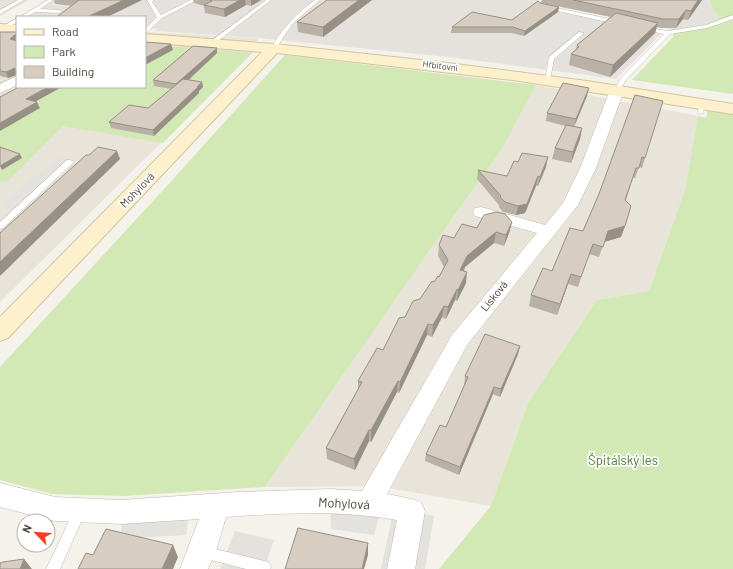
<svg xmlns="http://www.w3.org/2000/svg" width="733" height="569" font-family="Barlow,sans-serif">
<rect width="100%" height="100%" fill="#f5f2eb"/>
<path fill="#e9e4d9" d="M0 24 17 25V87H145V32L258 38 252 53 0 302Z
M536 85 698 116 685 190 649 291 597 300 529 401 491 506 377 486 265 487 455 214 501 151Z"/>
<path fill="#e5e1dc" d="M0 0H29L0 16Z
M98 0H539L531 6 661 34 616 79 448 57 258 38 155 31 158 29 145 28V17L85 15 61 17Z
M543 0H710L712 9 721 17 706 25 674 30 540 2Z"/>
<path fill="#d2e8b5" d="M710 0H733V94L632 80 673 37 674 30 706 25 721 17 712 9Z
M145 44 252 53 163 143 63 126 8 181 0 182V98L20 87H145Z
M285 55 536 85 501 151 455 214 265 487 123 496 52 494 0 480V367L165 188Z
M708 110 733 114V569H439L491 506 529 401 597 300 649 291 685 190 698 116 706 118Z"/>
<path fill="#e4e2df" d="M53 0H59L52 5 78 7 55 17H26Z
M186 4 198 7 173 20 160 17Z
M566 17 602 25 557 63 519 52Z
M57 158 66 159 9 211 2 205Z
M330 501 382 506 374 535 331 529Z
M394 507 434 516 425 569H381Z
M189 515 186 535 119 539 124 519Z
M235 531 274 540 264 569H220Z"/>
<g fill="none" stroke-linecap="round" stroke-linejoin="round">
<defs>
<path id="lane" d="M18 0H24L0 14V10Z
M48 0H53L40 9 59 10 61 11V13L35 12 27 17H20Z
M147 0H154L152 2 161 15 191 0H197L162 18 145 34V29L157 17Z
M266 0H271L214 44H210V42Z
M315 0H320L294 22 286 33 276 49H272L271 48C283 28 296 14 315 0Z
M547 6 620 21 623 23 620 25 545 8V6Z
M733 15V19L707 28 670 34 626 80 619 91 614 90 621 78 664 34 642 29V27L668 31 706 25Z
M17 18V22L6 29 1 28Z
M579 32 584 33 554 59 550 80 545 81 549 57Z
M702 102 705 104 703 113 698 114 699 104Z
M67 160H70L74 162 3 228 0 229V222Z
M80 505 84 507 86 511 60 569H46L76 507Z
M203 546 264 561 269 562 271 567 270 569H246L203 558 198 556 197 552 198 548Z"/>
<path id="street" d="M17 76V85L0 93V84Z
M617 86 622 87 624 90 596 168 578 205 467 345 387 494 412 499 421 502 425 511 415 569H387L397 520C341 510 283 513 226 517L216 551 208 569H180L199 519 121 524 55 521 0 507V483L55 497 121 500 238 492 330 489 362 491 452 335 537 233 475 216 473 212 475 208 481 207 545 225 563 203 580 168 610 90 612 87Z"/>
<path id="secondary" d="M0 24 17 25V33L0 32Z
M145 34 274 44 440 62 587 81 733 104V114L513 80 277 53 8 338 0 341V317L262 52 145 42Z"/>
</defs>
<use href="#lane" stroke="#c1baae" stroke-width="1"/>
<use href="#street" stroke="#c1baae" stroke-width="1"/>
<use href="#secondary" stroke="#d4c49c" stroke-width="2"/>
<use href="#lane" fill="#fff" fill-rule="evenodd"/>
<use href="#street" fill="#fff" fill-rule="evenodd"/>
<use href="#secondary" fill="#fdf1cd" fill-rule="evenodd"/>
</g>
<path fill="#b9b1a6" d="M54 0H142L107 17H59L58 16 72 6 55 4Z
M193 0H261L251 6 246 5 225 17 205 13 204 6 194 3Z
M327 0H372L323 37 298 32 297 22Z
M542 0H702L688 20 683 19 676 28H660L657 27 655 33 610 77 569 65 571 54 576 50 577 45 611 17 541 3Z
M540 3 559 7 558 12 524 36 512 33H451L452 27 512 20Z
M0 32 17 41V77L16 75 8 78 0 76Z
M217 53 189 80 202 82 203 87 199 91V93L154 136 111 128 109 122 148 108 172 89 154 86 153 80Z
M635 95 645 158 642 168 639 167 635 178H633L626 200 625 226 621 237 604 242 599 257 589 254 578 287 568 284 557 315 529 306 531 295 552 271 583 231 599 194Z
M587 96 574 126 582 128 580 139 571 163 552 159 555 148 566 126 546 121 547 113Z
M546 167 538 186H536L525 213 516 215 503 212 499 207V205L477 179 478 170 507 176Z
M512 222 509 233 504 246 494 243 465 267 464 271 466 283 457 301 455 300 446 319 442 317 432 337 427 335 399 393 397 392 371 442 369 441 355 470 327 459 326 448 358 389V381L383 350 405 317 439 277 444 267 438 256 439 245 477 228Z
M520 346 518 354 500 397 493 394 459 475 425 461 426 454 446 427 465 384H464L465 376Z"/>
<path fill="#969087" d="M124 0H142L107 17H87Z
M240 0H245L246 5 225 17 224 9Z
M251 0H261L251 6Z
M359 0H372L323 37V27Z
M698 0H702L688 20 691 11Z
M559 7 558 12 524 36 525 31Z
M686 10 683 19 676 28 679 19Z
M658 23 655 33 610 77 613 65Z
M17 33V40L12 45 10 39Z
M171 44 173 50 145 65V58Z
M217 48V53L177 90 176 84Z
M15 68 17 75 8 78 6 72Z
M202 82 203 87 199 91V93L154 136 153 130Z
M48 87H62L29 105 26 99Z
M589 88 587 96 574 127 576 119Z
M37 102 40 108 0 131V123Z
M582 128 580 139 571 163 573 152Z
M117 151 120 159 0 276V262Z
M20 154 22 158 2 170 0 166Z
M548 157 546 167 538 186 540 177Z
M538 176 536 186 525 213 516 215 518 206Z
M512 222 509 233 504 246 506 235Z
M625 226 621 237 604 242 599 257 608 231Z
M496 232 494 243 465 267 459 281 460 270 467 256Z
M467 272 466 283 457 301 458 290Z
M571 274 568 284 557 315 560 304Z
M457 289 455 300 446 319 448 307Z
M444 306 442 317 432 337 433 325Z
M428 324 427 335 399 393 400 382Z
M520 346 518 354 500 397 501 389Z
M398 381 397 392 371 442V430Z
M494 387 493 394 459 475 460 467Z
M369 430V441L355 470 354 459Z
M368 543V555L364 569H362Z
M173 545 178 557 173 569H162Z
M24 559 32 569H20Z"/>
<path fill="#d7cec1" stroke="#969087" d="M79 0H124L87 17H77L58 16Z
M210 0H240L224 9 204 5 212 1Z
M327 0H359L323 27 297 22Z
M573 0H698L691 11 686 10 679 19H663Z
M538 1 540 3 559 7 525 31 513 27H452L472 12 512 20Z
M616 13 658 23 613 65 571 54 579 47 577 45Z
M0 32H17V33L10 39 17 41V75H16L15 68 6 72 0 71Z
M145 42 171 44 145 58Z
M193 46 217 48 176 84 153 80Z
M183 79 202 82 197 87H198L153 130 109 122 129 105 148 108Z
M563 83 589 88 576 119 547 113Z
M19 87H48L26 99 37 102 0 123V97Z
M635 95 663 101 645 158 642 157 639 168H636L625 200 631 206 625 226 608 231 603 247 593 244 581 277 571 274 560 304 531 295 543 268 552 271 570 228 583 231 599 194Z
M566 125 582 128 573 152 555 148Z
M0 147 20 154 0 166Z
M98 147 117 151 0 262V233L86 155H89Z
M522 153 548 157 540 177 538 176 527 204 518 206 505 202 500 197 501 196 478 170 507 176 514 161 518 162Z
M496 212 505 214 512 222 506 235 496 232 467 256 460 270 467 272 458 290 457 289 448 307 444 306 433 325 428 324 400 382 398 381 371 430H369L354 459 326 448 362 382 358 381 377 348 383 350 399 318 405 317 413 301 420 299 432 281 434 282 438 276 439 277 448 260 439 245 443 235 454 238 462 224 477 228 484 215Z
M485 334 520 346 501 389 494 387 460 467 426 454 440 425 446 427 468 377 465 376Z
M298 528 368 543 362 569H285Z
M106 529 173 545 162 569H78L86 553 93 555Z
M24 559 20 569H0V563L3 562Z"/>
<g text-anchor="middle" stroke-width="3.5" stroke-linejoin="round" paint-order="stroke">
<g font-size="9" fill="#494339" stroke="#fff">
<text transform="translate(440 66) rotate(7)" y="3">Hřbitovní</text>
</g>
<g font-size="11" fill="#494339" stroke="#fff">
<text transform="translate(137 190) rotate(-46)" y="4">Mohylová</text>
<text transform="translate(494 296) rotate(-51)" y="4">Lísková</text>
</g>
<g font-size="13" fill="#4c7b2c" stroke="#fff">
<text x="623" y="465">Špitálský les</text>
</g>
<g font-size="13" fill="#494339" stroke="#fff">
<text transform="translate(344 503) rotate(3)" y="5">Mohylová</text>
</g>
</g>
<rect x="16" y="16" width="130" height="72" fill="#ffffff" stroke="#b6b4b0"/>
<rect x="24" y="29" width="20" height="6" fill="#fdf1cd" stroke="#b6b4b0"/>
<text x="52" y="36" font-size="12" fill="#494339">Road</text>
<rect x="24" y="46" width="20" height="12" fill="#d2e8b5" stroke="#b6b4b0"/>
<text x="52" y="56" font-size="12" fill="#494339">Park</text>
<rect x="24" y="66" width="20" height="12" fill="#d7cec1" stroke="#b6b4b0"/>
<text x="52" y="76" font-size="12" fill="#494339">Building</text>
<g transform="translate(36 533) rotate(295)"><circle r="19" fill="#ffffff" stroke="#b6b4b0"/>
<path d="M0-3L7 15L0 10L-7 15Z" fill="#f53e23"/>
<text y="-6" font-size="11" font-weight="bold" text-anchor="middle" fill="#494339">N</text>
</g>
</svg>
